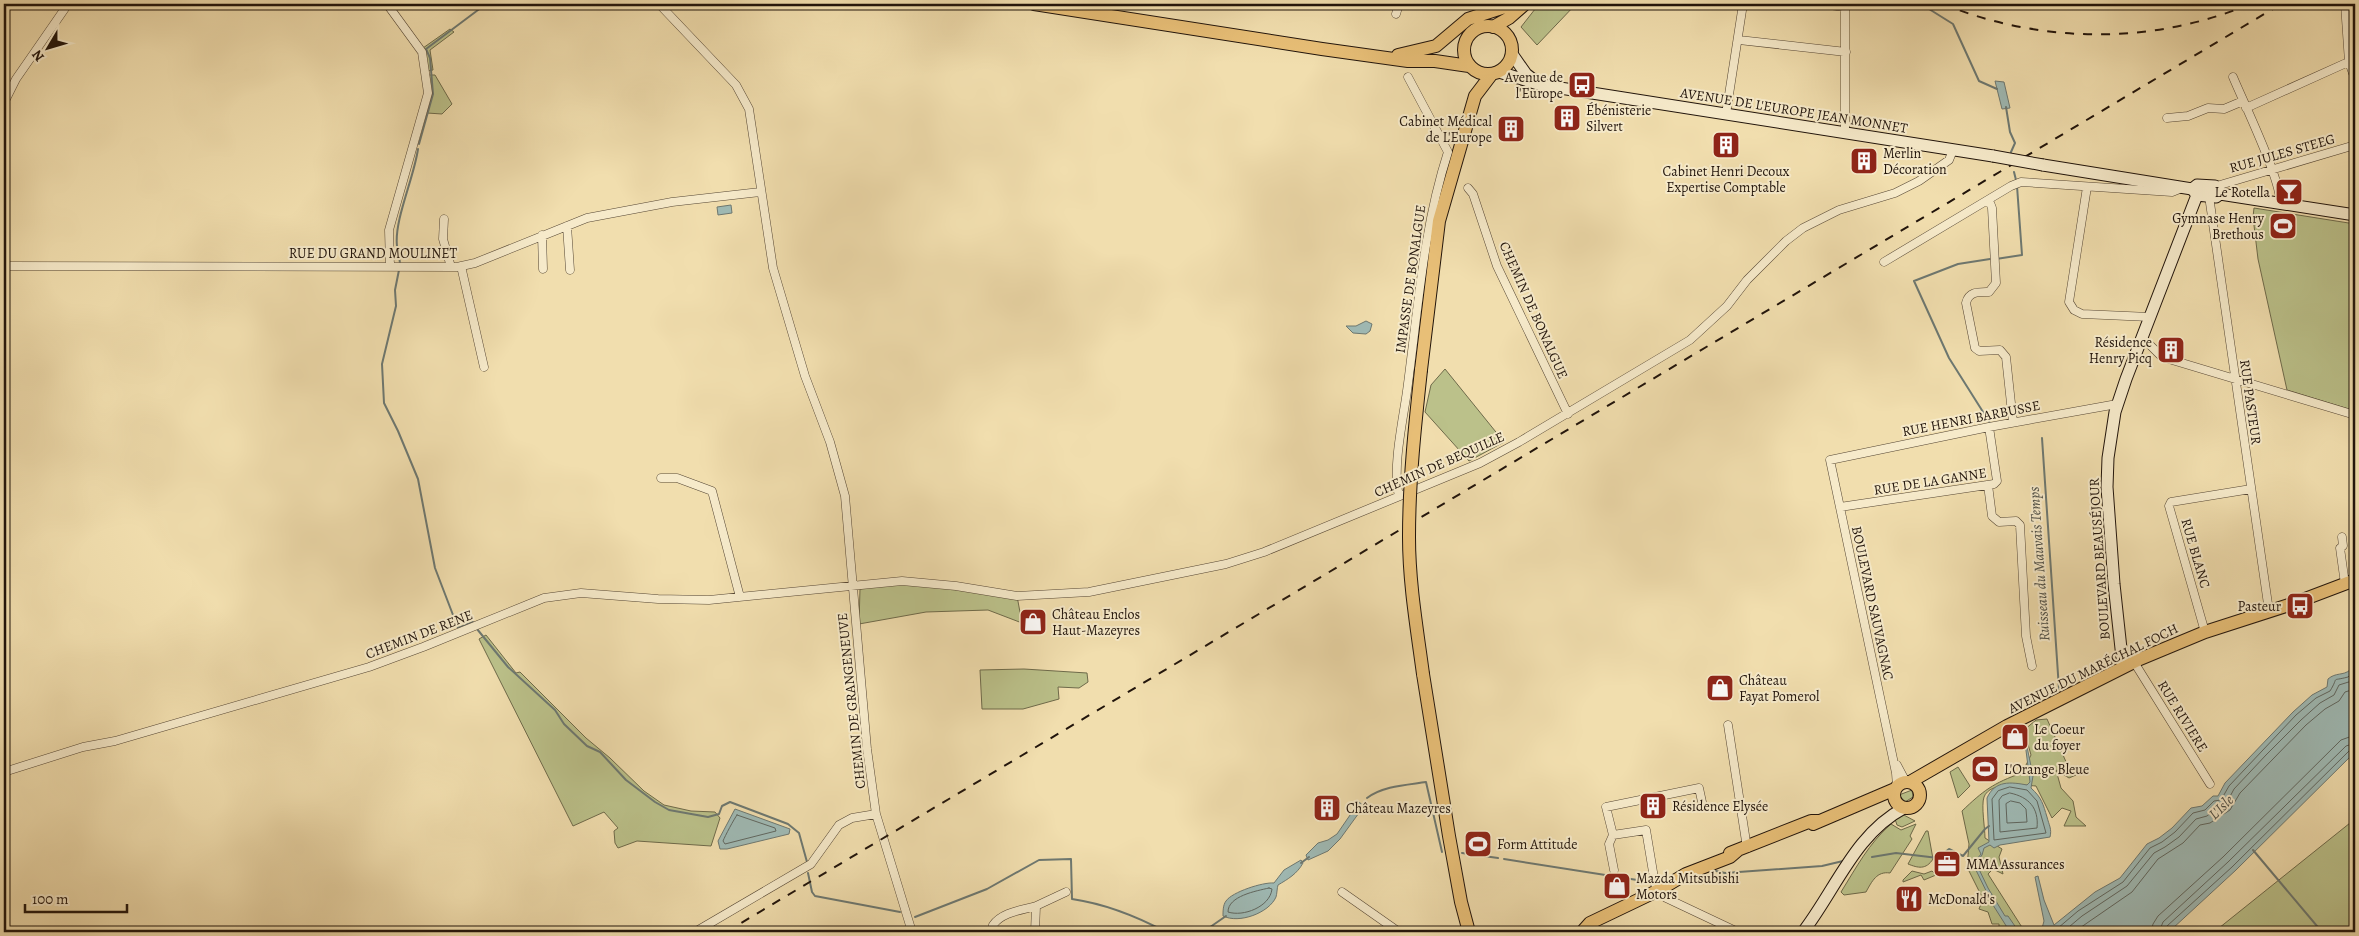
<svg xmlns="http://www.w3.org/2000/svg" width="2359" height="936" font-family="Alegreya,serif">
<rect width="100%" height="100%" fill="#f1deae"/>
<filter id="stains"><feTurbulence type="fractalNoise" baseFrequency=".004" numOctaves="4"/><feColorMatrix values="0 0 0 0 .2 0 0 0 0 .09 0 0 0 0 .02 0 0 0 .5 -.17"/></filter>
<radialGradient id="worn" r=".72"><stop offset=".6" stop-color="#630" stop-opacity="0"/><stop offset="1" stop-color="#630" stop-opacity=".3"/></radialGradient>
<path fill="#bbc18a" stroke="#6e6a4a" d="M1539 4H1576L1537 45 1521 27Z
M450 29 454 32 430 50 433 70 428 71 423 48Z
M428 75H435L452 104 442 114 427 113 429 93Z
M2254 208 2355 224V411L2287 390 2258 259 2253 217Z
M1445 369 1504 442 1469 461 1425 412 1431 385Z
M902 581 1017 596 1022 623 988 610 926 612 859 624 860 589Z
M486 635 516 673 520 672 586 738 610 758 644 791 664 805 691 811 715 812 720 818 711 846 637 841 618 848 615 843 614 831 618 828 604 812 573 826 479 639Z
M1024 669 1087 673 1088 682 1079 688 1058 687 1059 699 1023 709H982L980 670Z
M2047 719 2067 764 2076 775 2069 778 2056 770 2061 788 2073 801 2076 817 2086 826H2064L2071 811 2062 808 2052 818 2036 786C2023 785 1990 781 1984 797 1981 806 1985 828 1985 838L2002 849 1999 857 2003 874 1993 869 1988 874 2025 932H1999V924H1992L1988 912 1979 909 1983 899 1967 867 1969 844 1962 811C1983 791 1993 783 2022 773L2031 755 2024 730 2036 720Z
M1958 767 1970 786 1958 798 1950 772Z
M1912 790 1913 797 1905 802 1899 795Z
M1902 814 1915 821 1902 827 1897 825 1895 819Z
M2355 819V932H2214Z
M1891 824 1901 830 1916 824 1910 836 1912 839 1890 873C1877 871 1872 881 1866 892L1844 895 1841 892C1856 868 1869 843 1891 824Z
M1926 831H1928L1933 859C1926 870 1918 868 1908 864Z
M1912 871 1924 874 1932 871 1936 875 1924 880 1921 875 1903 882V880Z"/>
<path fill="#9fbab5" stroke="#6d7871" d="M1995 81 2004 82 2010 108 2002 109Z
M731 205 732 213 718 215 717 207Z
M1366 321 1372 324 1370 331 1366 334 1353 333 1346 326H1356Z
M2355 651V752L2236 870 2172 929 2168 932H2041L2044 921 2035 877 2038 876 2044 900 2054 925 2095 892 2120 878 2147 844 2159 838 2172 828 2191 808 2202 806 2213 796H2218L2225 783 2293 712 2312 695 2327 687 2328 679C2336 672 2343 676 2350 670V659Z
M2023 727 2033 776 2031 788C2042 798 2043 804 2047 817 2049 825 2052 829 2050 837L2000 845 1994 848 1990 845 1984 848 1982 855 1976 863 1988 888 2005 916H2008L2019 932H2010L1993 905 1973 864 1981 854 1978 848 1989 842 1987 798C1995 780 2011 782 2027 785L2030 782Z
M1359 802 1364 806 1340 839 1328 851 1308 860 1306 855 1318 843 1328 840 1337 834Z
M735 809 790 829 789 834 727 849H720L718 841Z
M1301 860 1303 863C1297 874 1288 879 1278 885 1277 888 1277 894 1276 897 1269 913 1239 924 1223 916 1223 911 1223 905 1226 901 1232 892 1263 882 1274 883L1284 870Z"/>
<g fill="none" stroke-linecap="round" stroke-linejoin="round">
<path stroke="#606760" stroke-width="1" d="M2010 787 2027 790 2037 801 2046 833 1994 840 1992 799 1998 791Z
M2010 793C2029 797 2039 808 2037 828L2000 832 1999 800 2002 796Z
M2011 801 2020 803 2026 809 2027 822 2007 823 2006 804Z
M737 815 775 828 776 831 725 844 723 841C725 836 734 819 737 815Z
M1269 888 1272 889C1270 907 1243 917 1228 912 1228 896 1256 891 1269 888Z
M2047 932 2049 928H2058L2078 911 2123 882 2150 848 2162 842 2175 832 2193 813 2205 810 2214 801 2221 800 2229 786 2296 715 2316 698 2330 691C2340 675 2329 682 2348 677L2355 670
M2063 932 2082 916 2127 886 2154 853 2165 847 2179 837 2196 819 2207 816 2217 808 2226 804 2234 789 2266 755 2301 720 2320 703 2334 695 2339 685 2355 680
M2074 932 2132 892 2158 859 2183 843 2200 825 2210 823 2230 810 2240 793 2306 725 2325 709 2339 701 2345 692 2355 689
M2151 932 2153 924 2158 916 2223 857 2341 740 2355 735
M2159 932 2163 922 2228 862 2346 746 2355 743
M2165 932 2167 926 2232 867 2350 750 2355 749"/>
<path stroke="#6d7871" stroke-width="2" d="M1921 4 1953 24 1979 81 1997 89
M2006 107 2010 132 2015 143 2011 152
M419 144 433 94 430 58 426 49 486 4
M2014 172 2016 180
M397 246C394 220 414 178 418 149
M399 254 400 264
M1996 259 2022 255 2017 186
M399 270 395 290 396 306 382 364 384 403 398 431 418 479 435 568 458 628 473 622
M1990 423 1949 358 1914 281 1958 264 1990 259
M2042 438 2059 689
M477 629 508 667 555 710 564 724 587 746 600 752 626 780 655 802 669 810 708 817 719 814 722 806 730 802 788 824 799 833 807 862
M1367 798C1383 786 1406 785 1426 782L1442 852
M2253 850 2322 932
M1462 853 1498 858
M1872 857 1896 853 1938 858 1949 849 1963 856 1985 829 1989 826
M1504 859 1650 882
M1301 863 1309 857
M1716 871 1725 873 1822 866 1843 861
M808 873 812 892 815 896 900 912
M915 917 987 889 1039 860 1071 859 1072 899C1106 904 1136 916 1166 932
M1203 932 1226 916"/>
<defs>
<path id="street" d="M387 4 422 52 428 93 389 230 390 266
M659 4 736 85 749 109 773 268 805 376 830 442 845 496 867 749 876 814 912 932
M1821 4 1845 7
M1845 4V133
M2345 4 2349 62 2355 79
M1396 14 1399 4
M1739 40 1846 52
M2233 77C2243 101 2282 182 2280 203
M4 103 16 79 68 4
M2246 108 2355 59
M1726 114 1743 4
M2167 118 2188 116 2208 108 2224 109 2243 101
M2087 187 2069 302 2074 310 2082 314 2150 317
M2217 187 2220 185 2355 145
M1468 188 1473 194 1497 266 1568 414
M2209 196 2269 611
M1989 200 1992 208 1996 283 1989 292C1979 292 1969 291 1966 303L1975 348 1979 351 2000 350 2006 357 2013 422
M444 219 443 239 451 267
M567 226 570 270
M542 235 543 269
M1884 262 2011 186 2021 182 2172 192 2182 188
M4 266 457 267 475 263 587 218 672 202 760 192
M461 266 484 367
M2141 339 2147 342 2162 357 2355 415
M661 478H677L712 491 740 597
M1988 485 1992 516 1999 522 2016 521 2020 525 2026 636 2032 666
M1399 496C1392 468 1403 420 1407 391 1418 310 1423 229 1448 152L1408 77
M1840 507 1994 484 1997 481 1989 427
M2342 537 2343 546 2340 548 2345 584
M2205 632 2169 506 2171 502 2251 489
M2134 662 2210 784
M1728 725 1747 848
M1897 765 1906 782
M4 772 83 747 115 741 369 667 423 647 544 598 581 593 658 599 709 600 902 581 956 586 1017 596 1089 592 1226 564 1264 552 1480 463 1519 442 1690 340 1727 306 1747 280 1786 241 1803 228 1839 210 1895 193 1919 181 1949 160 1953 150
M1897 787 1896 773 1830 460 1989 427 2117 404
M1613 835 1606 807 1699 788 1702 802
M1614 870 1609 844 1613 835 1646 830 1655 884
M1659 890 1666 898 1738 932
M1342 892 1399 932
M695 932 811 864 839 825 852 818 876 814
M998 932 993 925C1002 912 1022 910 1036 906
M1035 932 1036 906 1066 892"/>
<path id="secondary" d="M1512 54 1526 74 1535 81
M1499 72 1541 85 1993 156
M2043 165 2192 189
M2220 194 2219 189 2215 186 2197 185 2192 189 2197 195 2216 197 2220 194 2355 215
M2123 667 2114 584 2107 487 2108 458 2115 412 2126 379 2197 195
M1803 932C1836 889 1855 834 1904 808"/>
<path id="primary" d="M1034 4 1322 49 1408 61H1435L1469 66
M1464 50a24 24 0 1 1 48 0a24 24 0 1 1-48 0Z
M1493 27 1509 18 1525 4
M1398 55 1436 46 1468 19 1514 4
M1421 370 1439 221 1475 96 1491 75
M1423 674 1449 836 1461 902 1469 932
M1910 782 2007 726 2140 659 2205 632 2289 605 2355 580
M1894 795a13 13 0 1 1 26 0a13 13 0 1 1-26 0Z
M1813 824 1895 789
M1730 853 1811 821H1819
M1582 932 1590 923 1659 890 1686 874 1730 857 1737 851"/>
</defs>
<use href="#street" stroke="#554634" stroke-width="9"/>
<use href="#secondary" stroke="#21140b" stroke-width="13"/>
<use href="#primary" stroke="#21140b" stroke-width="14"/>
<use href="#street" stroke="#f6eaca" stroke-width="8"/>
<use href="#secondary" stroke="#f6eaca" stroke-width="11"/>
<use href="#primary" stroke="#e8bf77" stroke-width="12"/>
<path stroke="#21140b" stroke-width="2" stroke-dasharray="9 9" stroke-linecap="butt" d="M1943 4C2041 44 2153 45 2250 4
M726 932 2281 4"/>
<defs>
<path id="secondary-bridge" d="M1993 156 2043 165"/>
<path id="primary-bridge" d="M1421 370C1415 425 1409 481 1409 537 1409 583 1417 629 1423 674"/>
</defs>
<use href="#secondary-bridge" stroke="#21140b" stroke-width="13" stroke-linecap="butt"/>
<use href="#primary-bridge" stroke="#21140b" stroke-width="14" stroke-linecap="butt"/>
<use href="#secondary-bridge" stroke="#f6eaca" stroke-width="11"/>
<use href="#primary-bridge" stroke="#e8bf77" stroke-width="12"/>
</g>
<defs>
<symbol id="bus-square" viewBox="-11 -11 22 22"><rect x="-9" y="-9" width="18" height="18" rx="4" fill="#8f2418" stroke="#f6eaca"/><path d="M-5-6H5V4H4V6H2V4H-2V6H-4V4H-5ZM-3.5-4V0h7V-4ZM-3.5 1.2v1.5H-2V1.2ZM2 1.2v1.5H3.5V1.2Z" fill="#fff"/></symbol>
<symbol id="building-square" viewBox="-11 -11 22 22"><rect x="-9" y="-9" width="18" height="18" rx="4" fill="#8f2418" stroke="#f6eaca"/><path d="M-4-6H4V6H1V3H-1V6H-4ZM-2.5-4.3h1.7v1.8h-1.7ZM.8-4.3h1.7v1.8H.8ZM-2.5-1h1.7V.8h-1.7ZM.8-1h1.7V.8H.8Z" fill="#fff"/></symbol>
<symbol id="bar-square" viewBox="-11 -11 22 22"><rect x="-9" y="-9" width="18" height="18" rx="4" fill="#8f2418" stroke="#f6eaca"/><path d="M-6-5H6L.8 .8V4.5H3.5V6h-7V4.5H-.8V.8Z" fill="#fff"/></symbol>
<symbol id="stadium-square" viewBox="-11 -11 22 22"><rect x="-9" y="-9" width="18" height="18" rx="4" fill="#8f2418" stroke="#f6eaca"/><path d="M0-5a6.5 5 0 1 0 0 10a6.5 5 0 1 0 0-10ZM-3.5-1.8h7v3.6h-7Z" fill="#fff"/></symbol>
<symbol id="shop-square" viewBox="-11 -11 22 22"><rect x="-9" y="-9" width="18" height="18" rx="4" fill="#8f2418" stroke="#f6eaca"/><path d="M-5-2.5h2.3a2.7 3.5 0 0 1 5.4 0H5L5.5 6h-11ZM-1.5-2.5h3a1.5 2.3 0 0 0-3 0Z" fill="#fff"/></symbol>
<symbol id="office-square" viewBox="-11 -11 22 22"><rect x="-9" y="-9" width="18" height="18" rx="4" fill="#8f2418" stroke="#f6eaca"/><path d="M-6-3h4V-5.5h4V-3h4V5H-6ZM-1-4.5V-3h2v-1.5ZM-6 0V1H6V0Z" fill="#fff"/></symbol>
<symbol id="restaurant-square" viewBox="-11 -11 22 22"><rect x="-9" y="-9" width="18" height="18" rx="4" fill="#8f2418" stroke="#f6eaca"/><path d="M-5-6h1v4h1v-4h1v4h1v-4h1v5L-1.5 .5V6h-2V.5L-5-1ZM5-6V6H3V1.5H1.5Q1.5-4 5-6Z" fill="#fff"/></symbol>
</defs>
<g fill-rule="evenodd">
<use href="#bus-square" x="1566" y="69" width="32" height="32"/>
<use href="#building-square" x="1551" y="102" width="32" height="32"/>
<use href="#building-square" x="1495" y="113" width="32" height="32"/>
<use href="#building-square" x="1710" y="129" width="32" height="32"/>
<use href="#building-square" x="1848" y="145" width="32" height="32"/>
<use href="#bar-square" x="2273" y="176" width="32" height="32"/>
<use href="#stadium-square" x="2267" y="210" width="32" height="32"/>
<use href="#building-square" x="2155" y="334" width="32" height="32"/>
<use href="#bus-square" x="2284" y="590" width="32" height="32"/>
<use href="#shop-square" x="1017" y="606" width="32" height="32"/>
<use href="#shop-square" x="1704" y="672" width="32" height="32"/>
<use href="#shop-square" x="1999" y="721" width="32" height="32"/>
<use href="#stadium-square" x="1969" y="753" width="32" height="32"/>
<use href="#building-square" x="1637" y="790" width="32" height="32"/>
<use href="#building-square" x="1311" y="792" width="32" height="32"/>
<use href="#stadium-square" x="1462" y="828" width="32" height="32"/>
<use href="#office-square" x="1931" y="848" width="32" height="32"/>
<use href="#shop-square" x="1601" y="870" width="32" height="32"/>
<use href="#restaurant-square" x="1893" y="883" width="32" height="32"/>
</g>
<g text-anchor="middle" stroke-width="4" stroke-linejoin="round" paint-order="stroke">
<g font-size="14" fill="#21140b" stroke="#f6eaca" text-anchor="start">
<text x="1563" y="82" text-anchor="end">Avenue de<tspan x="1563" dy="16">l'Europe</tspan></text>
<text x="1586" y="115">Ébénisterie<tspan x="1586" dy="16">Silvert</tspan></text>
<text x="1492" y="126" text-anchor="end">Cabinet Médical<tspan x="1492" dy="16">de L'Europe</tspan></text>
<text x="1883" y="158">Merlin<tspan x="1883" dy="16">Décoration</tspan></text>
<text x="1726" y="176" text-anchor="middle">Cabinet Henri Decoux<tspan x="1726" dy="16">Expertise Comptable</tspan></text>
<text x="2270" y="197" text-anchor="end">Le Rotella</text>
<text x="2264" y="223" text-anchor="end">Gymnase Henry<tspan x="2264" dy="16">Brethous</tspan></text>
<text x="2152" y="347" text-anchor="end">Résidence<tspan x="2152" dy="16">Henry Picq</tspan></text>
<text x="2281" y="611" text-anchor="end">Pasteur</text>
<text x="1052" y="619">Château Enclos<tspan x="1052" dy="16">Haut-Mazeyres</tspan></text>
<text x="1739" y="685">Château<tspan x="1739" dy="16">Fayat Pomerol</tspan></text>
<text x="2034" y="734">Le Coeur<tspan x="2034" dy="16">du foyer</tspan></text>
<text x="2004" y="774">L'Orange Bleue</text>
<text x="1672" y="811">Résidence Elysée</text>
<text x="1346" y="813">Château Mazeyres</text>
<text x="1497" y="849">Form Attitude</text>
<text x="1966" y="869">MMA Assurances</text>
<text x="1636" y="883">Mazda Mitsubishi<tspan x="1636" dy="16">Motors</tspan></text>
<text x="1928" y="904">McDonald's</text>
</g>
<g font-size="14" fill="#21140b" stroke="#f6eaca">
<text transform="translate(1794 110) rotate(9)" y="5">AVENUE DE L'EUROPE JEAN MONNET</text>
<text transform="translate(2282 153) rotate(-16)" y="5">RUE JULES STEEG</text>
<text x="373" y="258">RUE DU GRAND MOULINET</text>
<text transform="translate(1410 279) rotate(-82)" y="5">IMPASSE DE BONALGUE</text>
<text transform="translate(1534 310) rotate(66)" y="5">CHEMIN DE BONALGUE</text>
<text transform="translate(2251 402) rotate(82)" y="5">RUE PASTEUR</text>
<text transform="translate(1971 418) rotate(-11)" y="5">RUE HENRI BARBUSSE</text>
<text transform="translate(1439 464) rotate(-24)" y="5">CHEMIN DE BEQUILLE</text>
<text transform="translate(1930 481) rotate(-9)" y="5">RUE DE LA GANNE</text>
<text transform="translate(2196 553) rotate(74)" y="5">RUE BLANC</text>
<text transform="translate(2099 559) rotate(-94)" y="5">BOULEVARD BEAUSÉJOUR</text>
<text transform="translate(1873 603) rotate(78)" y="5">BOULEVARD SAUVAGNAC</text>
<text transform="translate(419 634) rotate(-21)" y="5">CHEMIN DE RENE</text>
<text transform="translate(2093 668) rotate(-26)" y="5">AVENUE DU MARÉCHAL FOCH</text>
<text transform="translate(851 701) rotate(-96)" y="5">CHEMIN DE GRANGENEUVE</text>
<text transform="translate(2183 716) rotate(58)" y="5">RUE RIVIERE</text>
</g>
<g font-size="15" font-style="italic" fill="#4d4e46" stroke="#f6eaca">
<text transform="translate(2039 564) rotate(-94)" y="5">Ruisseau du Mauvais Temps</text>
<text transform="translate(2221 807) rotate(-44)" y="5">L'Isle</text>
</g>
</g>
<rect width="2359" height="936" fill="none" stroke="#f1deae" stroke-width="20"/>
<rect x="5" y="5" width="2349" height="926" fill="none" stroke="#21140b" stroke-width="2.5"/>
<rect x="10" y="10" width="2339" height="916" fill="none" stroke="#21140b"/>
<g transform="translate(48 48) rotate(232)" stroke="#f6eaca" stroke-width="4" paint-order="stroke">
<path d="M0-4L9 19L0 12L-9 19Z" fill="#21140b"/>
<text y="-8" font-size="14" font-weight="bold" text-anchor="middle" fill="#21140b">N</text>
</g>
<path d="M25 904v8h102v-8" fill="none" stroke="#21140b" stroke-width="2.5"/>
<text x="32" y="904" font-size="15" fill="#21140b" stroke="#f6eaca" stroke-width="4" paint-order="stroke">100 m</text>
<rect width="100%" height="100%" filter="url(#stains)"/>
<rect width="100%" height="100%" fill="url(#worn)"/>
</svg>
